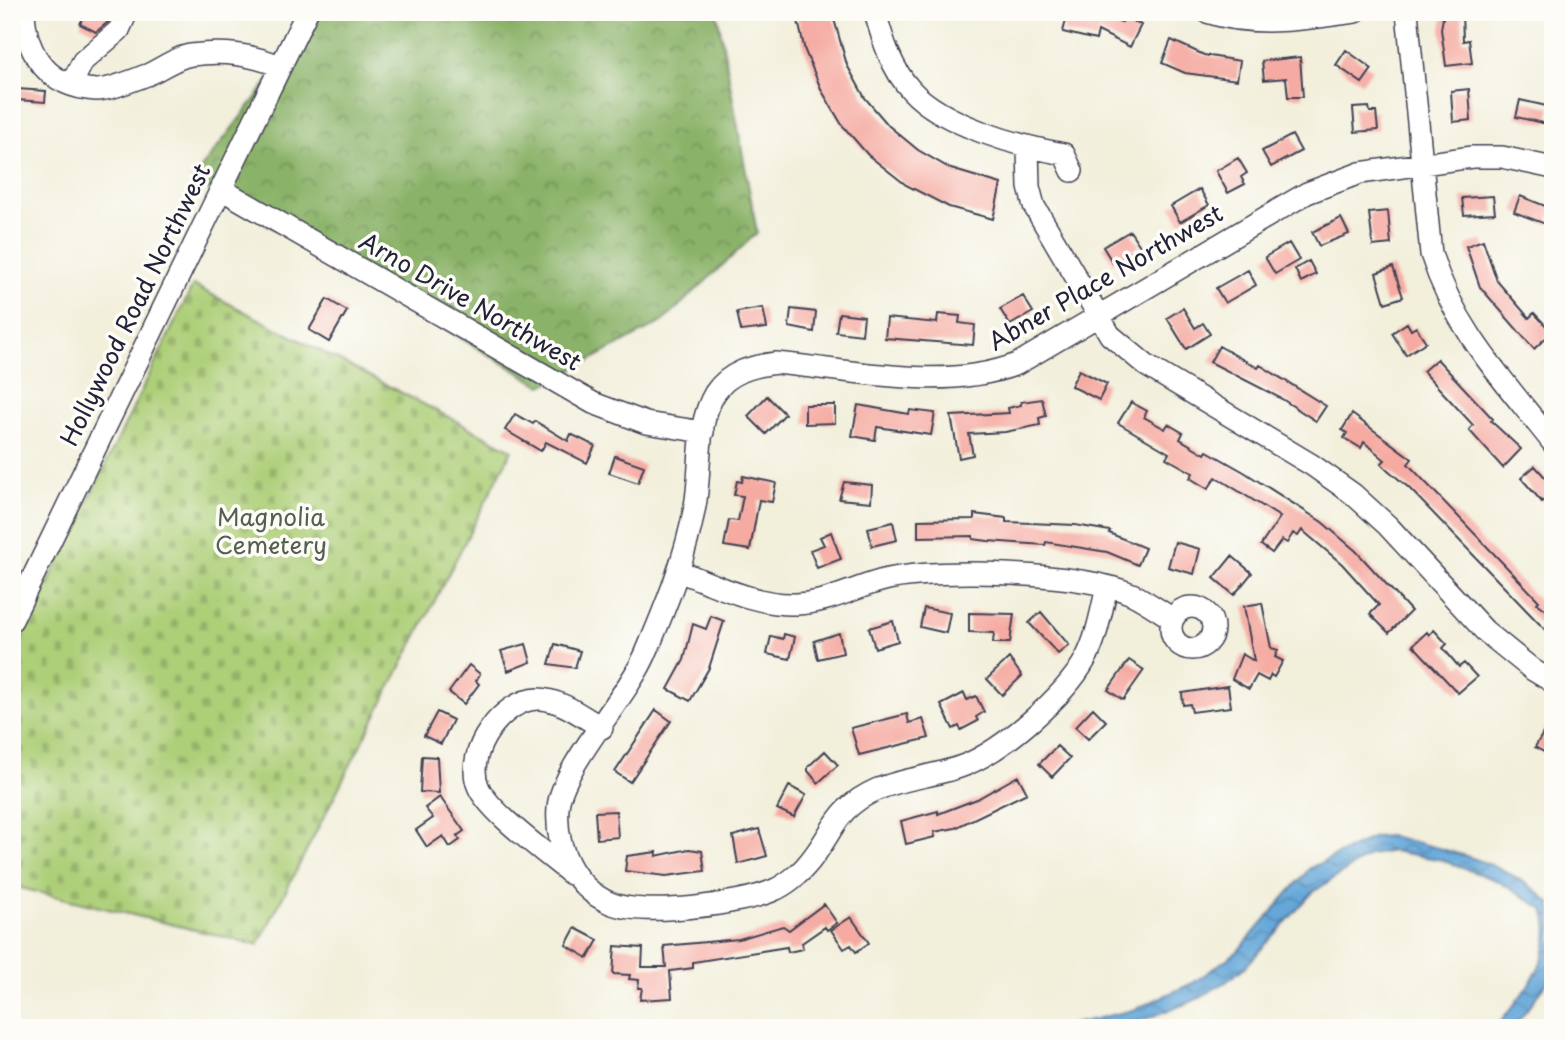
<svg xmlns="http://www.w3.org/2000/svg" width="1565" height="1040" font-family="'Playpen Sans',sans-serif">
<defs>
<pattern id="forest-crowns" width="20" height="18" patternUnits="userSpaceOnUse" patternTransform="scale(1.75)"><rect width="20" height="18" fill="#8ab268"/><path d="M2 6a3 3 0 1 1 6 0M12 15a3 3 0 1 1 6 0" fill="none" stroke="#709057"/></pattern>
<pattern id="cemetery-stones" width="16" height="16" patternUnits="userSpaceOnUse" patternTransform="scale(1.75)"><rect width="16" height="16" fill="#adcf78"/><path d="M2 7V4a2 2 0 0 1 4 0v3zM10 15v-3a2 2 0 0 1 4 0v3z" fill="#95b169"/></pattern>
<pattern id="water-waves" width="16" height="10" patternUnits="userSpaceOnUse" patternTransform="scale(1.75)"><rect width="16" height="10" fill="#65a7d9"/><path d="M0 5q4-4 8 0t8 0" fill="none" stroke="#5388b1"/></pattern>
</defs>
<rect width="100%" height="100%" fill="#fdfcf7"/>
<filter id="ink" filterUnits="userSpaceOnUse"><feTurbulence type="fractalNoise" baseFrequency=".0143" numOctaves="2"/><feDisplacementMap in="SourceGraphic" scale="14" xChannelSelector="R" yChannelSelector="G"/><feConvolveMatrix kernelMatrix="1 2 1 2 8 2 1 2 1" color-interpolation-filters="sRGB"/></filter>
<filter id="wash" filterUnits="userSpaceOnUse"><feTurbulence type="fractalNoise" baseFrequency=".00686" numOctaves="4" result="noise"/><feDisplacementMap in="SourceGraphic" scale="28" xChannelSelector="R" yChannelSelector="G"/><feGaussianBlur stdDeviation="1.57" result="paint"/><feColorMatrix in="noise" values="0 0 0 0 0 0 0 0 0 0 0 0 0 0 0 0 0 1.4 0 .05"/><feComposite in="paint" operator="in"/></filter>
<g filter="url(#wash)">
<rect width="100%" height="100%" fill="#f2efdb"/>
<path fill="url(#forest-crowns)" stroke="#566a52" stroke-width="2" d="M313 12H717L757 233 662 322 542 386 192 180 285 60Z"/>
<path fill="url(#cemetery-stones)" stroke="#68785a" stroke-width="2" d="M193 285 512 450 258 945 12 886V657Z"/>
<path fill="url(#water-waves)" stroke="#44648a" stroke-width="2" d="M1390 836C1446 850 1509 861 1551 904L1553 975 1513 1028H1496C1521 994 1560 956 1544 910L1498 881 1442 860 1393 851 1370 855 1313 892 1246 966 1226 982 1191 1002 1121 1028H1057L1133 1010 1193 983 1238 951 1310 868 1374 837Z"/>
<g id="blocks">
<path fill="#f5aaa2" d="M86 12H113L108 22 96 32 80 24Z
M796 12H832L847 65 865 98 889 126 918 150 951 169 1001 184 993 219 949 207 906 185 868 155 842 125 822 91 805 51Z
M1068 12H1089L1122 22 1125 17 1141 25 1130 47 1098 31 1096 40 1063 32Z
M1444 12H1462L1463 41 1469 40 1472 63 1446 66 1441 29Z
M1171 40 1204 55 1240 61 1237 80 1185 73 1162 63Z
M1346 50 1372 69 1362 83 1336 65Z
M1300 57 1303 97H1288L1286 78 1264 80 1262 61Z
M17 89 46 91 45 102 17 100Z
M1469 89 1471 120 1453 122 1451 91Z
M1520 100 1551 107 1547 124 1516 117Z
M1369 107 1370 112H1376L1378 130 1355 132 1353 108Z
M1292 135 1301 151 1271 167 1262 151Z
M1238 158 1247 173 1241 177 1245 184 1228 193 1216 171Z
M1200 189 1209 205 1180 222 1171 206Z
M1493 196 1495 213 1464 215 1462 198Z
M1520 196 1553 209 1548 225 1514 212Z
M1388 211 1391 244 1373 246 1369 213Z
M1341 218 1349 234 1319 246 1312 232Z
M1130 231 1140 246 1113 263 1103 247Z
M1483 240 1497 281 1529 318 1534 313 1552 332 1534 349 1480 287 1466 246Z
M1289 243 1299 260 1275 274 1265 257Z
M1309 261 1316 274 1301 282 1295 269Z
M1393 267 1403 297 1385 303 1376 273Z
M1248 270 1256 285 1225 303 1216 288Z
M1023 296 1033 312 1010 325 1000 309Z
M327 299 347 311 329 342 309 330Z
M763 308 767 328 741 331 737 312Z
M1183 308 1195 328 1203 323 1210 334 1186 349 1167 318Z
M791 309 816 312 814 332 789 327Z
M839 313 864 316 862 335 836 332Z
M938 314 960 316 959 323 975 325 973 345 885 338 887 318 937 323Z
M1407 323 1411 330 1416 327 1426 342 1406 355 1392 333Z
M1219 346 1258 368 1260 365 1326 406 1316 421 1282 399 1210 362Z
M1437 359 1493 419 1491 421 1521 449 1503 468 1469 430 1473 425 1423 371Z
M1079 370 1107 384 1099 400 1071 386Z
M767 396 785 414 766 434 748 416Z
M1042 399 1046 416 1039 418 1040 425 1005 432 969 434 973 455 959 458 951 416 1009 413 1008 408 1021 405V402Z
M1131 402 1147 411 1144 417 1165 429 1168 424 1183 433 1180 439 1205 454 1207 451 1244 472 1322 522 1356 551 1411 611 1389 633 1370 614 1379 605 1342 564 1302 530 1298 536 1293 533 1287 543 1282 540 1272 553 1261 545 1280 517 1216 477 1208 489 1190 478 1193 473 1166 458 1169 453 1118 423Z
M805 405H835V423L805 424Z
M858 405 909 414 910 410 935 413 931 435 877 427 875 440 852 436Z
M515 414 533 424 535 421 568 441 571 434 595 446 587 463 546 442 541 451 505 430Z
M1352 414 1412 459 1408 464 1539 601 1537 603 1553 615V638L1409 488 1381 464 1385 460 1364 442 1361 448 1344 438 1347 433 1342 430Z
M615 456 644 466 638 483 609 473Z
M1535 466 1553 486V493L1542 502 1521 478Z
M743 476 776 483 772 502 759 500 750 550 724 546 729 520 738 521 743 496 734 495 737 481 742 482Z
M844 482 872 485 871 502 839 499Z
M974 514 1006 518V522L1075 525 1110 531 1109 533 1145 548 1138 565 1107 552 1046 542 1045 545 988 541 973 539V536L918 537V520L974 519Z
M893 522 897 540 872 546 868 528Z
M831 532 841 559 817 568 810 550 824 545 820 537Z
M1175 542 1200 549 1194 574 1168 567Z
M1232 556 1252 573 1234 595 1214 578Z
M1262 603 1271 648 1278 650 1275 657 1283 661 1274 677 1271 675 1268 681 1257 675 1249 689 1232 679 1242 654 1254 661 1244 606Z
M924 608 950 613 946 633 920 627Z
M1041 612 1069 645 1058 654 1029 623Z
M969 613 1014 614 1010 643H993L994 633 969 632Z
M711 616 724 621 709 668 690 701 668 689 684 660 693 624 706 629Z
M893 621 898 641 875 648 869 628Z
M1434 630 1447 644 1443 648 1459 667 1464 663 1477 677 1458 693 1413 645 1427 632 1429 635Z
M839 633 843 653 818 659 814 641Z
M784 634 795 637 790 659 767 654 771 636 783 639Z
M526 644 531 662 508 671 501 651Z
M555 644 580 651 575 668 549 664Z
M1009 658 1022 676 1002 695 987 679Z
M1129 660 1144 670 1123 700 1108 690Z
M469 665 480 674 476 681 479 684 464 704 449 692Z
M1228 686 1231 707 1192 712 1190 704 1183 705 1182 693Z
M964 693 967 700 976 696 984 712 976 717 978 721 961 730 959 726 953 729 941 705Z
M1093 708 1106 721 1088 739 1075 727Z
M656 710 671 721 630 782 615 772Z
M437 712 453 720 441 744 424 736Z
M907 714 909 723 923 719 929 738 859 755 851 728Z
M1553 716V757L1535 747Z
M1057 746 1070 758 1052 777 1039 764Z
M825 751 838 765 818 783 808 771V767Z
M422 756 437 757 439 793 420 792Z
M1018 776 1027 793 955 828 934 832 935 837 906 844 901 821 938 811V814L977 799Z
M789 786 806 795 794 817 777 809Z
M440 797 464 831 457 836 460 840 450 847 443 836 427 847 416 830 433 818 425 808Z
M616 811 618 837 597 839 595 812Z
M759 829 767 856 738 864 733 836Z
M689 849 702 851 705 871 666 876 625 871 627 856 657 852 656 856Z
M824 904 837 923 827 930 825 927 802 943 803 949 788 952 787 947 693 962V968L670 971 672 998 640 1000 642 988H638L639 980 629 979 630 975 613 974 615 946 643 948 642 967H666L664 946 739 939 783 926 789 930Z
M851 917 869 943 856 952 851 945 844 949 831 930Z
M575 928 598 940 588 958 566 945Z"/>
</g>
</g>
<g filter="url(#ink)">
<use href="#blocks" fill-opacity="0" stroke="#414153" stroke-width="2"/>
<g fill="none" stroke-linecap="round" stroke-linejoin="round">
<defs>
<path id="minor" d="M24 12C26 56 49 87 96 90 110 90 133 80 147 75 161 69 176 57 191 55 225 51 249 54 280 66
M875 12C882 38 892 70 911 90 943 125 1018 146 1064 154L1072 171
M1207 12C1255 28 1305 19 1355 12
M1407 12 1431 254C1455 330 1505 382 1553 443
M71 85 83 61 119 30 127 12
M1028 148 1029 187 1034 206 1110 335 1147 366 1312 465 1353 494 1388 526 1485 631 1533 670 1553 682
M221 189 593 403 646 423 703 432
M678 571C714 584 757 606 796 604 830 603 856 586 888 579 943 568 1080 572 1132 594 1146 601 1160 611 1173 619
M1107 587C1101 612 1097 638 1085 660 1065 696 1003 750 965 765 937 776 905 778 878 789 832 809 834 835 805 867 798 875 784 886 774 890 741 905 643 917 610 903 573 887 555 847 558 808 561 767 627 698 646 653 666 606 686 557 695 506 702 470 695 426 715 393 729 372 752 366 776 363 852 370 945 392 1017 364L1307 193 1360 173 1472 157H1502L1553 168
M1171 628a21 21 0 1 1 42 0a21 21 0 1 1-42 0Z
M12 620 307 12
M571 874C548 854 488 812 478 786 464 752 503 699 538 699 561 699 583 717 602 728"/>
</defs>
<use href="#minor" stroke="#414153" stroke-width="24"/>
<use href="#minor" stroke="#fff" stroke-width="21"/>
</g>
</g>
<g text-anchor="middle" stroke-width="7" stroke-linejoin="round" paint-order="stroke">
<g font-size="24" fill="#22223b" stroke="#fdfcf7">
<text transform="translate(1106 278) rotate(-30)" y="8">Abner Place Northwest</text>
<text transform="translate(470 302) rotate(30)" y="8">Arno Drive Northwest</text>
<text transform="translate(136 305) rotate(-64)" y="8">Hollywood Road Northwest</text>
</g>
<g font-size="24" fill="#535f50" stroke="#fdfcf7">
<text x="271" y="526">Magnolia<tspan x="271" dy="28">Cemetery</tspan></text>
</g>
</g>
<rect width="1565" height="1040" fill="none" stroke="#fdfcf7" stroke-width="42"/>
</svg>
